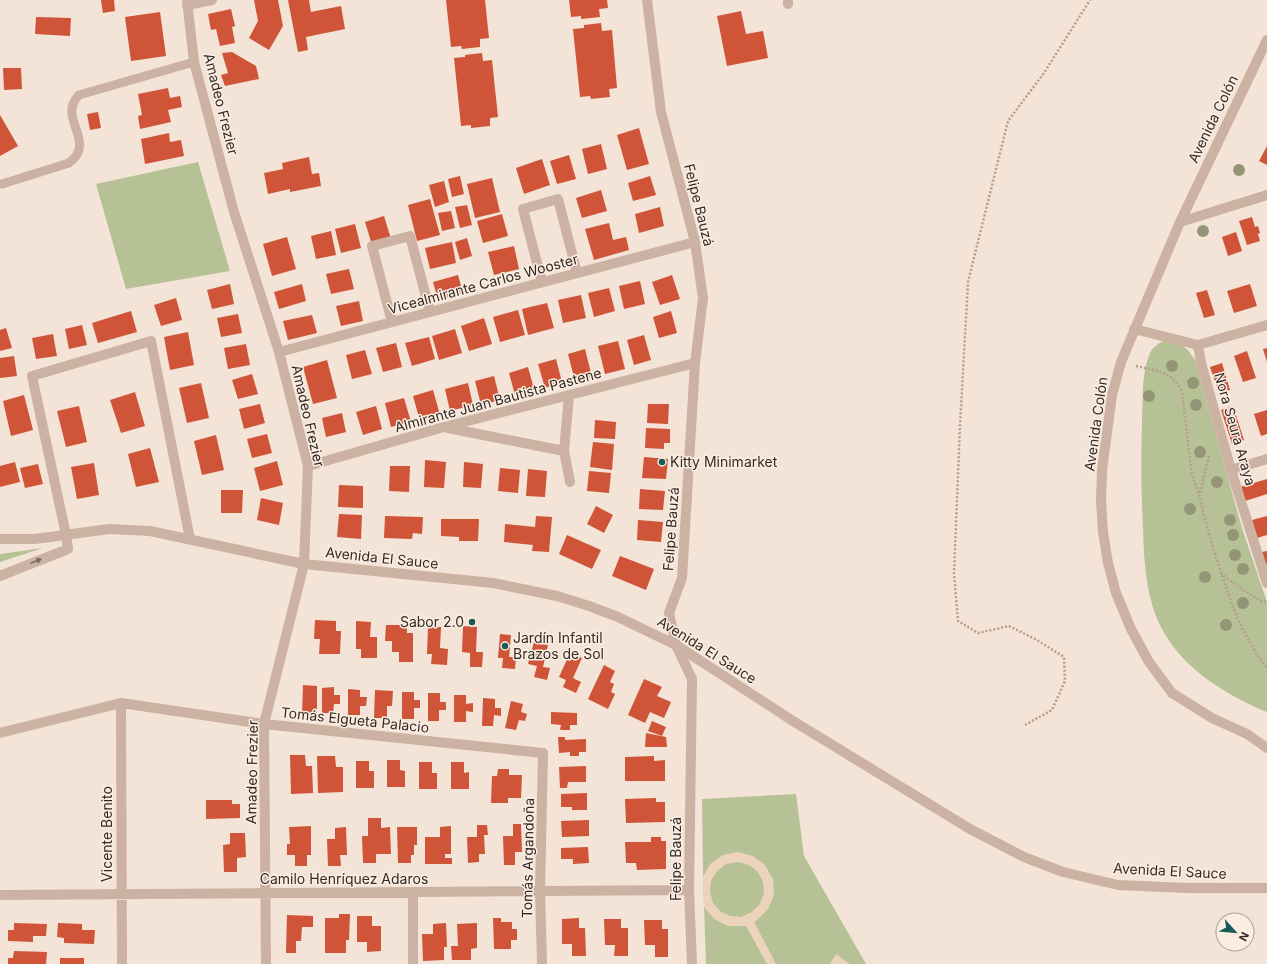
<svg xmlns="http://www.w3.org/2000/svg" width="1267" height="964" font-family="Inter,sans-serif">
<rect width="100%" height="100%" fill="#f3e4d7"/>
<path fill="#b6c296" d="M198 162 230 271 126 289 96 184Z
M1163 341C1181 345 1185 344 1195 360L1242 528 1267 602V712C1226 695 1183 669 1162 629 1146 599 1144 561 1143 528 1141 493 1141 458 1142 422 1143 400 1141 374 1150 353 1153 347 1158 344 1163 341Z
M43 548 0 562V554Z
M796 794 804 856 866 964H706L703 877 702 799Z"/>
<path fill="#ecd4bc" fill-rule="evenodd" d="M738 852 753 856 765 865 773 879 774 895 768 909 757 920 754 922 776 964H767L746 926H728L714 919 704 907 703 877 710 864 723 855ZM738 862 749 865 758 872 763 882 764 893 760 904 752 912 741 917 730 916 720 911 713 903 710 892 711 881 717 871 726 864Z
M836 954 850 964H830Z"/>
<path fill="#cf5438" d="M101 0H114L115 11 103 13Z
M254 0H278L283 26 269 50 249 38 258 21Z
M288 0H309L311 12 341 6 345 29 306 37 308 50 298 52Z
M446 0H485L489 38 480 39V47L462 49 461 46 451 47Z
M569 0H607L608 8 599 9 600 17 581 19V16L571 17Z
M231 9 235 26 232 27 235 43 220 46 216 29 211 30 208 14Z
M741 11 746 34 763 31 768 58 727 66 717 16Z
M160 12 166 56 131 61 125 17Z
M36 17 71 18 70 36 35 34Z
M601 23 602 31 612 30 617 88 609 89 610 97 591 99 590 96 580 97 573 29 584 28V25Z
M232 52 256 66 259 79 225 86 221 75 228 73 222 53Z
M482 53 483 61 492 60 498 117 490 118V126L471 128V125L461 126 454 58 465 57V55Z
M3 68H21L22 89 4 90Z
M168 88 170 98 180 96 182 107 168 110 171 122 140 129 138 116 142 115 138 94Z
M98 112 101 128 90 130 87 114Z
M0 115 18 146 0 156Z
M639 128 649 164 627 170 617 135Z
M169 133 170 142 181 140 184 156 145 164 141 139Z
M601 144 607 169 588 174 582 149Z
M1267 146V165L1259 161Z
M569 155 576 179 557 184 550 161Z
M309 157 312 174 319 173 321 186 290 192V189L268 194 264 173 283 169 282 163Z
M542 159 550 185 524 194 516 168Z
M460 176 464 194 452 197 448 179Z
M650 176 656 195 633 201 628 183Z
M492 178 500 212 475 218 467 184Z
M444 181 449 202 435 207 429 185Z
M601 190 607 211 582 218 576 198Z
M430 199 440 235 417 241 408 205Z
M467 205 472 225 460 228 455 207Z
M660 207 664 226 639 233 635 214Z
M451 211 455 228 442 231 438 213Z
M502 214 508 236 483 243 477 221Z
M384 216 391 239 372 245 365 222Z
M1252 217 1255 227 1258 226 1260 233 1258 234 1260 241 1247 245 1239 221Z
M609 223 613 240 626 237 629 250 594 260 585 229Z
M355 224 361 248 341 253 335 229Z
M331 231 336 255 316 259 311 236Z
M1236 232 1242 251 1228 256 1222 237Z
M287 237 296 269 272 276 263 244Z
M467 238 472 256 460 260 455 242Z
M452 242 456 263 430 269 425 248Z
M514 246 519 269 494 275 488 252Z
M349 269 354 289 331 294 326 274Z
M458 275 463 293 438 300 433 282Z
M672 275 680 299 660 305 652 282Z
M640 281 645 304 624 309 619 286Z
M230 284 234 304 212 309 207 290Z
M302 284 306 301 279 309 274 292Z
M1250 284 1257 306 1234 313 1227 291Z
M609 288 615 311 594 317 588 293Z
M1207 290 1215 315 1204 318 1196 293Z
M581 295 586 318 563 323 558 300Z
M176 298 182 320 161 326 154 305Z
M359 301 363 321 341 326 336 306Z
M547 303 554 328 528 335 522 309Z
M518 310 525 335 500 342 493 317Z
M131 311 137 332 98 343 92 323Z
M671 311 677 333 659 338 653 317Z
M238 314 242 333 221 337 217 318Z
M312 315 317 333 288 340 283 321Z
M484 318 492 344 469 351 461 326Z
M82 325 87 345 69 349 65 329Z
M6 328 12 348 0 351V330Z
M455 329 462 353 439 360 432 336Z
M188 332 194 365 170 370 164 337Z
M53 334 57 356 36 359 32 338Z
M644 335 651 360 634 365 627 340Z
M429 337 435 359 412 366 405 343Z
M618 341 625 369 605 374 598 346Z
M396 343 402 367 383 372 376 348Z
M246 344 250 365 228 369 224 348Z
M1267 348V362L1263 349Z
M585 349 592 377 575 381 568 354Z
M365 350 372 374 352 379 346 355Z
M1247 351 1256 378 1243 382 1234 356Z
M14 356 17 376 0 378V358Z
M556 359 562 382 545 388 538 364Z
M327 360 337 398 313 404 303 367Z
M1222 363 1230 390 1219 393 1210 367Z
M528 367 534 389 515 395 509 373Z
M252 374 258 394 238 399 232 380Z
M494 376 500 400 481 405 475 381Z
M201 383 209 418 187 423 179 388Z
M468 383 473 405 450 411 445 389Z
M433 390 440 415 420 421 413 396Z
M135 392 145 426 121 433 110 400Z
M24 395 33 430 11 436 3 401Z
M404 398 411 422 391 427 385 403Z
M260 404 265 423 244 429 239 409Z
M648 404H669L668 424 647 423Z
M79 406 87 442 66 447 57 411Z
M376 406 382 429 363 435 356 412Z
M1233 406 1244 440 1232 444 1221 410Z
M1267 410V434L1261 436 1254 414Z
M342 413 346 432 326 437 322 418Z
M595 420 616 422 615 439 594 438Z
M646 428 670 429V443H664V449L645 448Z
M267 434 272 453 252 458 247 439Z
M216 435 224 470 202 475 194 441Z
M593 442 614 444 612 470 590 467Z
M150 448 159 482 136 487 128 454Z
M644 457 668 459 666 479 642 478Z
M425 460 446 462 444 488 424 487Z
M277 461 283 485 260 491 254 468Z
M15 462 20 482 0 487V466Z
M464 462 483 464 481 488 463 487Z
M94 463 99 495 77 499 71 467Z
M38 464 43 484 25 488 20 468Z
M390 466H410L409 492 389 491Z
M500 468 520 470 518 493 498 491Z
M528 469 547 471 545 497 526 496Z
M589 471 611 473 609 493 587 491Z
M1267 479V494L1245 501 1240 487Z
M339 485 363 486V508L338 507Z
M640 489 665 491 663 510 639 509Z
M221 490H243L242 513H221Z
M261 498 283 503 279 525 257 520Z
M596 506 613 515 604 533 587 524Z
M339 514 362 515 361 539 337 537Z
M385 516 423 517 422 534 413 533 412 539 384 538Z
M536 516 552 517 549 552 532 551 533 545 504 542 505 524 535 527Z
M1267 516V535L1257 538 1252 520Z
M441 519H479L478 541H459V537L441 536Z
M638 520 663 522 661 542 637 540Z
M567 535 601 550 592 569 559 554Z
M1267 551V564L1266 565 1262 552Z
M620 556 654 569 646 590 612 576Z
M315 620 336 621V631H341L340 654H319L320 639H314Z
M356 621 371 622 370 637H377V658H361V649H356Z
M386 625H407V633H413V662H399V652H392V641H385Z
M463 626 477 627 476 652H483L482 667H470V653L462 652Z
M428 627H441L440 648 448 649 447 665 431 664 432 654H427Z
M500 634 511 635 509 657H516L515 669 502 668 503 658H498Z
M534 642 548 645 543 667 550 668 547 680 534 677 537 666 528 664Z
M570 653 582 658 573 678 581 682 576 693 563 687 566 680 559 677Z
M604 665 615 671 610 682 614 684 611 692 615 694 608 709 588 699Z
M644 679 662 687 657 696 671 702 664 718 650 712 645 723 628 715Z
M303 685 317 686V716L302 715Z
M334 687V695H340V704H334L333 713H322V688Z
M348 689 360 690V697H367L366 706H360V715H348Z
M375 690 393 691 392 706H387V718H374Z
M402 692H414V700H420V708H414V719H402Z
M428 693H440V702H446V710H439V721H428Z
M454 695H466V704L473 703V712L466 711V722H454Z
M483 698 495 699V708H501V716L494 715 493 726H482Z
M511 701 523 704 521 712 527 714 525 721 519 720 516 730 505 728Z
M551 712 577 713V725H570V730H560L561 725 551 724Z
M652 721 666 727 662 736 648 731Z
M646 733 666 737 667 747H645Z
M558 737H565V740L586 739V752H579V756H570V752L559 753Z
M290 755H305L306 766H312L313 793 291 794Z
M317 756H335L336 767H343V792L318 793Z
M654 756V761L665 760V781H625V757Z
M387 760H400V770L405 771V787H387Z
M356 761H369V771H374V788H356Z
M419 762H432V773H437V789H419Z
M451 762H464V773L469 772V789H451Z
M586 766V782H568L567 788H560L559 767Z
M498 769H509V775H522L521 798H508V803H491L492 776H497Z
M587 793V810H572V807H561V794Z
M656 798V802H665V822L626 823 625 799Z
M206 800H232V804H240V818L206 819Z
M368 818H381V828L390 827 391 854H376V863H363L362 836H368Z
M589 820V836L562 837 561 821Z
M513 824H521L522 852H515V865H504L503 836H513Z
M477 825H487L488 835H484L485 854H479V862L468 863 467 837H477Z
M311 826V855H307V866H295V855H287V844H290L289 827Z
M451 826V854H445V858H452V864H425V837H440V827Z
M346 827 347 855H340L341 866H328L327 839H335V828Z
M397 827H417V845H414V855H411V863H398Z
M230 833H245L246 857 237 858V872H224L223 845 230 844Z
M651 837H661V841H666V869L637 870 636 863H626L625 842H651Z
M588 847 589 863 573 864V859H561V848Z
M339 914H350L349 940H346V953H325V918H339Z
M287 915 313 916V927H302L301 941H296V953H286Z
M357 916H372V926H381V951L367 952V942H357Z
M493 918H501V922H512V929H517V940H511V949H494Z
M579 918V928H585L586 956H572V944H562V919Z
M604 919H621V928H628V956H614L615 945H605Z
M644 920H662V929H668V957H655V945H645Z
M14 923 47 924 46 936H33V942L8 941V930H14Z
M58 923 82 924V930H95L94 944 64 943V938L57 937Z
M446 923 447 947H444V960L423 961 422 934H433V924Z
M477 923V948L471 949V960H452L451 946H458L457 924Z
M14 951 47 952 46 964H8V958H13Z
M60 958H84V964H60Z"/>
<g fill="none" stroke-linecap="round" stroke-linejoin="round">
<path stroke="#b79c8c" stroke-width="2.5" stroke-dasharray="2 2" stroke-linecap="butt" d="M1136 366C1157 371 1172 371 1182 392L1192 475 1199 494 1204 516 1213 548 1231 602 1242 628 1257 655 1267 668
M1200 493 1209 456
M1221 573 1236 585 1262 602 1267 601
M1025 725 1052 710 1065 681 1064 657 1037 640 1009 626 978 633 958 621 954 573 960 425 968 282 1008 121 1044 73 1090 0"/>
<path stroke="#cbb2a2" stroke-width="9" d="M2 184 69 163C98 141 56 118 79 95L194 62"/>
<path stroke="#cbb2a2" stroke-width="10" d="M187 0 194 62 234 212 279 352 308 466 304 564 264 724 266 964
M647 0 661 112 695 242 703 298 695 363 682 578 669 613 676 645 692 679 689 890 692 964
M788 0V4
M187 5 212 0
M1267 40 1180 222 1121 362 1112 395 1102 470 1101 501 1103 532 1108 563 1116 593 1131 629 1149 662 1172 693 1212 718 1247 734 1267 748
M1180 222 1267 195
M542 282 523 209 558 199 577 273
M392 322 372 246 410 236 430 312
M1134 329 1198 345
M1198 345 1201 363 1231 470 1267 583
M1198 345 1267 325
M279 352 695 242
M569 395 564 451 570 482
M448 428 564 451
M308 466 444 427 695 363
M1231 470 1267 459
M0 576 68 549 66 535 32 376 151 341 190 539
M121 703 122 964
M0 733 121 703 264 724 543 753 540 891 542 964
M413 892V964
M0 895 689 890"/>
<path stroke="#cbb2a2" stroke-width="10" d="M0 539H35L109 529 150 531 304 564 493 583 557 596 589 606 618 617 676 645 793 721 970 829 1024 857 1063 872 1118 885 1187 888H1267"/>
</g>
<g fill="#949576">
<circle cx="1239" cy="170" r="6"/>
<circle cx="1203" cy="231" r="6"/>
<circle cx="1172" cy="366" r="6"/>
<circle cx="1193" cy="383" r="6"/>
<circle cx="1149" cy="396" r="6"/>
<circle cx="1196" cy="405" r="6"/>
<circle cx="1200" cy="452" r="6"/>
<circle cx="1217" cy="482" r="6"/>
<circle cx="1190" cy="509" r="6"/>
<circle cx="1230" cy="520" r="6"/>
<circle cx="1233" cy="535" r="6"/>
<circle cx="1235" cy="555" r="6"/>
<circle cx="1243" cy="569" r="6"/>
<circle cx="1205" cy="577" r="6"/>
<circle cx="1243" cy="603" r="6"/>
<circle cx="1226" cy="625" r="6"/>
</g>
<defs><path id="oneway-solid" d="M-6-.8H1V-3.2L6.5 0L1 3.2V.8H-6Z"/></defs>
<use fill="#78675d" href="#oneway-solid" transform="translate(36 561) rotate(-21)"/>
<g fill="#185959" stroke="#faeee3" stroke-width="1.5">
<circle cx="662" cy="462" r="4"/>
<circle cx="472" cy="622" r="4"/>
<circle cx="505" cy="646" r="4"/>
</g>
<g text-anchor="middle" stroke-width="3" stroke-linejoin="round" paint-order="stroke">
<g font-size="14" fill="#352925" stroke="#faeee3">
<text transform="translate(221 104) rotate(76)" y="5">Amadeo Frezier</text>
<text transform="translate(1213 119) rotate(-64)" y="5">Avenida Colón</text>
<text transform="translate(699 205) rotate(76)" y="5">Felipe Bauzá</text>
<text transform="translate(483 284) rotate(-15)" y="5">Vicealmirante Carlos Wooster</text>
<text transform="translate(498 400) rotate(-15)" y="5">Almirante Juan Bautista Pastene</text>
<text transform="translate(308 416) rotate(77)" y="5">Amadeo Frezier</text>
<text transform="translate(1096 424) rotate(-82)" y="5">Avenida Colón</text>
<text transform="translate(1235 429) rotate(74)" y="5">Nora Seura Araya</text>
<text transform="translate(671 529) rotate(-86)" y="5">Felipe Bauzá</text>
<text transform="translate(382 558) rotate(6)" y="5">Avenida El Sauce</text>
<text transform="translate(707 650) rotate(32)" y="5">Avenida El Sauce</text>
<text transform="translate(355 720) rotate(6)" y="5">Tomás Elgueta Palacio</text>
<text transform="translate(252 772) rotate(-89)" y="5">Amadeo Frezier</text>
<text transform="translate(107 834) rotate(-90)" y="5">Vicente Benito</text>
<text transform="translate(528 858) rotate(-89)" y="5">Tomás Argandoña</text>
<text transform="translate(676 859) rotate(-90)" y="5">Felipe Bauzá</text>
<text transform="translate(1170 871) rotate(3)" y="5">Avenida El Sauce</text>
<text x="344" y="884">Camilo Henríquez Adaros</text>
</g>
<g font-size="14" fill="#352925" stroke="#faeee3" text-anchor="start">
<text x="670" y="467">Kitty Minimarket</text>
<text x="464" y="627" text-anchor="end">Sabor 2.0</text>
<text x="513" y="643">Jardín Infantil<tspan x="513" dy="16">Brazos de Sol</tspan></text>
</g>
</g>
<g transform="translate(1235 932) rotate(117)"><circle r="19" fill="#faeee3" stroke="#ab9f97"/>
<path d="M0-3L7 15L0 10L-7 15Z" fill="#185959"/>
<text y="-6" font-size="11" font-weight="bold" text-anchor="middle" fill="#352925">N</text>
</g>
</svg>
